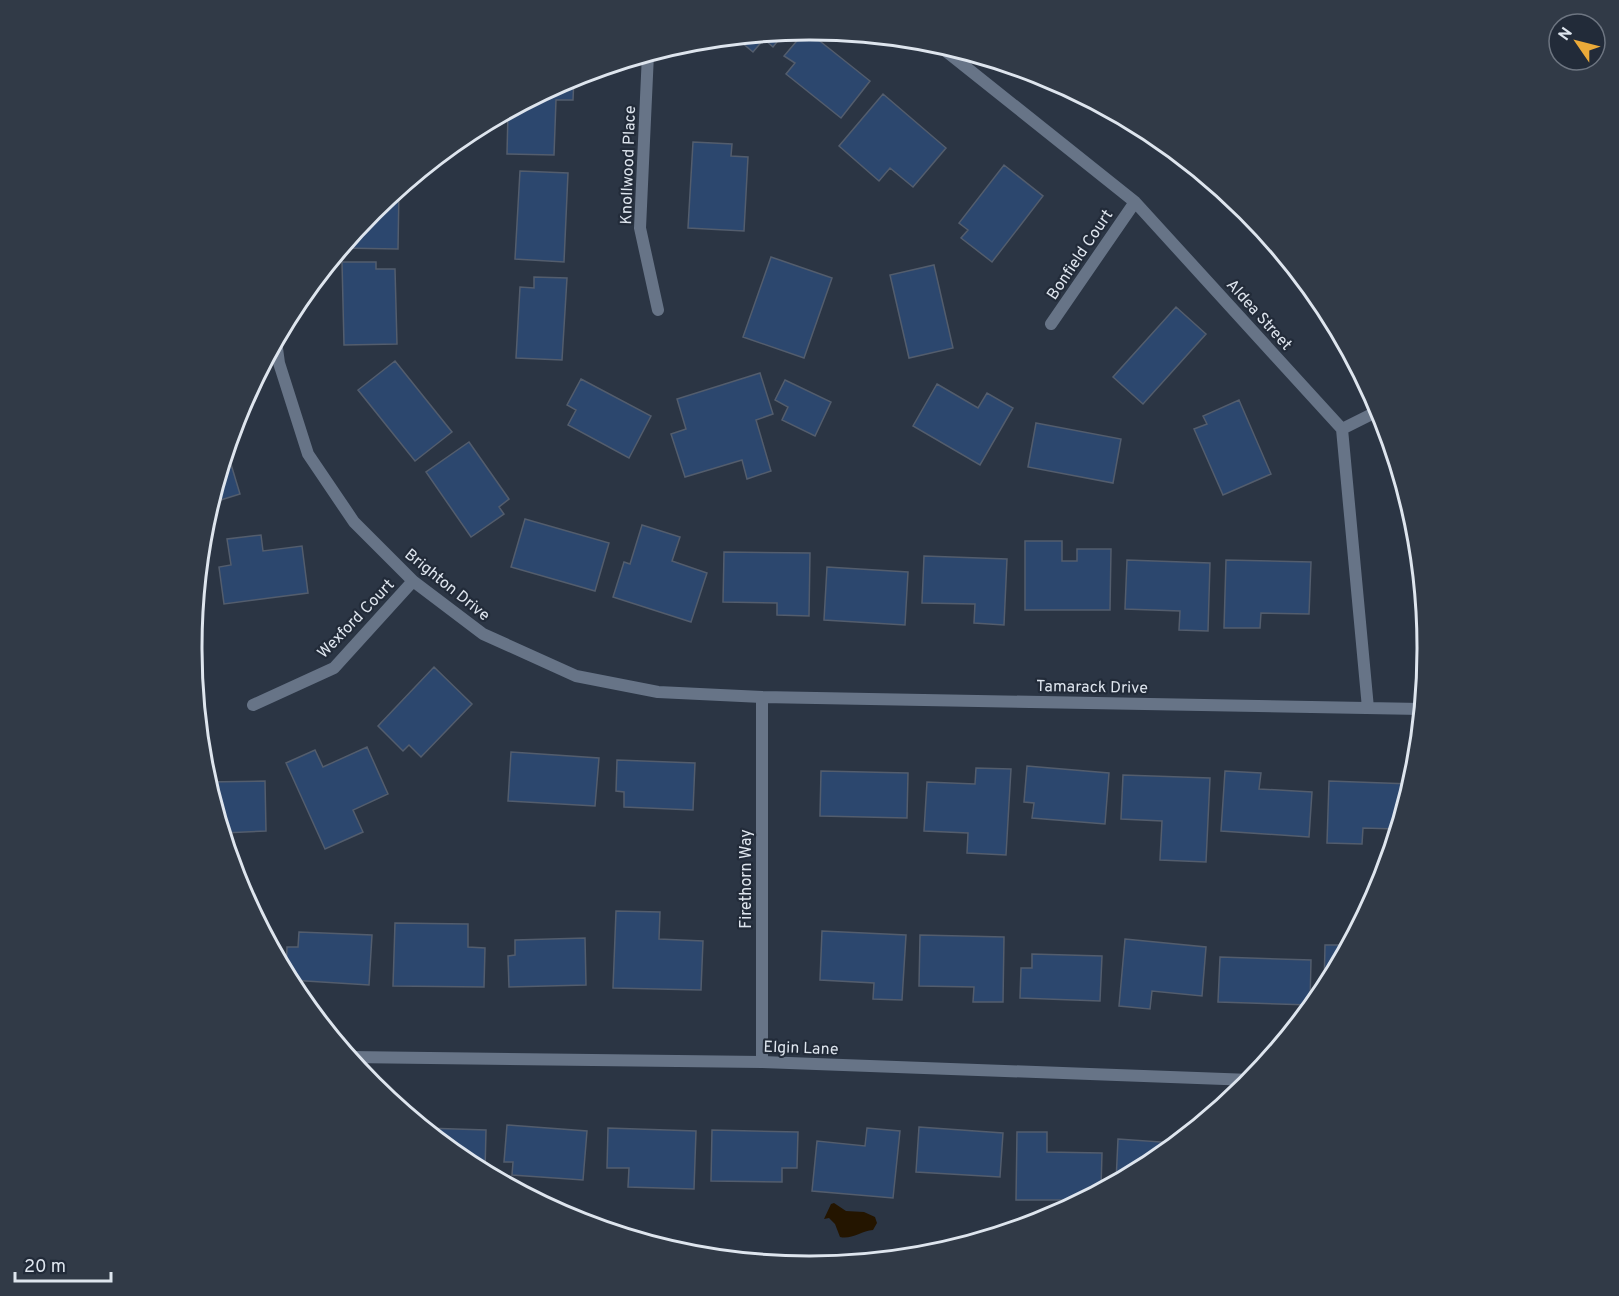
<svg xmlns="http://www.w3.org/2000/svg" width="1619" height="1296" font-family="Overpass,sans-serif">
<rect width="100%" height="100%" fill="#2b3544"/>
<path fill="#241500" d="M834 1203 846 1211 864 1212 875 1217 877 1223 873 1230C861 1231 851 1240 840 1237L835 1224 829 1218 824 1219 831 1204Z"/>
<path fill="#2c476e" stroke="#535d6d" stroke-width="1.5" d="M806 30 870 81 841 118 786 74 795 63 784 56Z
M785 32 773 47 764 39 753 52 735 37Z
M574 77 573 100H556L554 155 507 154 508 112Z
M883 94 946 148 913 187 890 168 879 181 839 146Z
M1124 119 1153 134 1190 165 1189 166Z
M693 142 732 144 731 156 748 157 744 231 688 228Z
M1004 165 1043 196 992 262 961 238 968 230 959 223Z
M520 171 568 173 564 262 515 259Z
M1205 177 1229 197 1227 200 1203 179Z
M399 189 398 249 342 248 373 211Z
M771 257 832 278 804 358 743 337Z
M342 262H376V269H395L397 344 344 345Z
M934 265 953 348 909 358 890 275Z
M534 277 567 278 562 360 516 358 520 287 534 288Z
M1176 307 1206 334 1143 404 1113 377Z
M395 361 452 432 415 461 358 390Z
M760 373 773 414 756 420 771 471 747 479 742 460 685 477 671 434 686 429 677 399Z
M581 379 651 416 629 458 568 425 576 410 567 405Z
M785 380 831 402 815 436 782 420 788 407 775 400Z
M937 384 978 408 987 393 1013 408 980 465 913 426Z
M1239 400 1271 474 1223 495 1194 429 1207 424 1203 416Z
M1036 423 1121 439 1113 483 1028 467Z
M469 442 509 499 499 507 504 514 471 537 426 472Z
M227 451 240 494 211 503Z
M525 519 609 543 595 591 511 567Z
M642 525 680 537 672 561 707 573 691 622 613 597 624 562 630 564Z
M261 535 263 551 302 546 308 593 224 604 219 567 231 565 227 539Z
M1025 541H1062V561H1077V549H1111L1110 610H1025Z
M724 552 810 553 809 616 777 615V603L723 602Z
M924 556 1007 559 1004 625 974 623 975 604 922 603Z
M1127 560 1210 563 1208 631 1179 630 1180 611 1125 609Z
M1226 560 1311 562 1309 614 1261 613 1260 628H1224Z
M827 567 908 572 905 625 824 620Z
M434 667 472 704 421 757 409 745 403 751 378 726Z
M367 747 388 794 353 810 363 832 325 849 286 763 315 750 323 767Z
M511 752 599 758 595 806 508 801Z
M617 760 695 763 693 810 624 807V792L616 791Z
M1027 766 1109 773 1105 824 1032 818 1034 803 1024 802Z
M976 768 1011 769 1006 855 967 853 968 833 924 831 927 782 975 784Z
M821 771 908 773 907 818 820 816Z
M1225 771 1261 773 1259 789 1312 792 1309 837 1221 831Z
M1123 775 1210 778 1206 862 1160 860 1162 821 1121 819Z
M265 781 266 831 223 833 208 782Z
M1329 781 1411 784 1397 829 1363 828 1362 844 1327 843Z
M616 911 660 912 659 939 703 941 701 990 613 988Z
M395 923 468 924V947L485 948 484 987 393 986Z
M822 931 906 935 902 1000 873 999 874 983 820 980Z
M299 932 372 935 369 985 290 980 286 972 287 947H298Z
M920 935 1004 937 1003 1002H973L974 987 919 986Z
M585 938 586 985 509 987 508 956 515 955V940Z
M1125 939 1206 947 1202 996 1152 991 1150 1009 1119 1006Z
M1325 945H1348L1324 989Z
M1032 954 1102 956 1100 1001 1020 998 1021 968H1032Z
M1220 957 1311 960 1310 1005 1218 1002Z
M507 1125 587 1131 583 1180 512 1175 513 1162H504Z
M919 1127 1003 1133 1000 1177 916 1172Z
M425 1128 486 1130 485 1172 466 1162Z
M608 1128 696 1131 694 1189 628 1187 629 1168H607Z
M867 1128 900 1131 893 1198 812 1191 817 1141 865 1146Z
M712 1130 798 1132 797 1168H782V1182L711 1181Z
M1017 1132H1047V1152L1102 1153 1101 1189 1081 1200H1016Z
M1118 1139 1176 1143 1153 1162 1116 1182Z"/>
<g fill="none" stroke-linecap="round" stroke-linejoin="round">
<path stroke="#677487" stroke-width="12" d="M937 44 1135 202 1342 429 1368 708
M648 54 640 228 658 310
M1051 324 1135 202
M276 341 279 363 308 454 354 522 413 581 483 634 576 676 658 692 762 697 1421 709
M1342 429 1380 410
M762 697V1062
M253 705 334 668 413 581
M349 1057 762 1062 1251 1080"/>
</g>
<g text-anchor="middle" stroke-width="4.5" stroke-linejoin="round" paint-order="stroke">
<g font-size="16" fill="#dee5ee" stroke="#222b39">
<text transform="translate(627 165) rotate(-88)" y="6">Knollwood Place</text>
<text transform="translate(1079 254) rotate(-56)" y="6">Bonfield Court</text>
<text transform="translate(1260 314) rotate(48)" y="6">Aldea Street</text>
<text transform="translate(448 584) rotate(39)" y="6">Brighton Drive</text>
<text transform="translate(355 618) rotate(-46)" y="6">Wexford Court</text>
<text transform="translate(1092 686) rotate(1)" y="6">Tamarack Drive</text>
<text transform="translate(745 879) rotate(-90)" y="6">Firethorn Way</text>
<text transform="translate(801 1047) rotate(2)" y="6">Elgin Lane</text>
</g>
</g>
<path d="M0 0H1619V1296H0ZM809 40H810A607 607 0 0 1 1417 647V649A607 607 0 0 1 810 1256H809A607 607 0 0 1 202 649V647A607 607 0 0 1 809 40Z" fill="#313a47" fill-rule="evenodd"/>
<path fill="none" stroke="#dee5ee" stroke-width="3" d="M809 40H810A607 607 0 0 1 1417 647V649A607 607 0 0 1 810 1256H809A607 607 0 0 1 202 649V647A607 607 0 0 1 809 40Z"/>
<g transform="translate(1577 42) rotate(305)"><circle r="28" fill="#222b39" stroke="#6d7581" stroke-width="1.5"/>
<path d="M0-4.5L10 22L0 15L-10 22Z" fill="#ebaa39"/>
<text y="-9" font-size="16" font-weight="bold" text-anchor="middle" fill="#dee5ee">N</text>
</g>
<path d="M15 1272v9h96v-9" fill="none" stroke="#dee5ee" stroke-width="3"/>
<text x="24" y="1272" font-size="18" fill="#dee5ee" stroke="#222b39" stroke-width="4.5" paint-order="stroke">20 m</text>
</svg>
